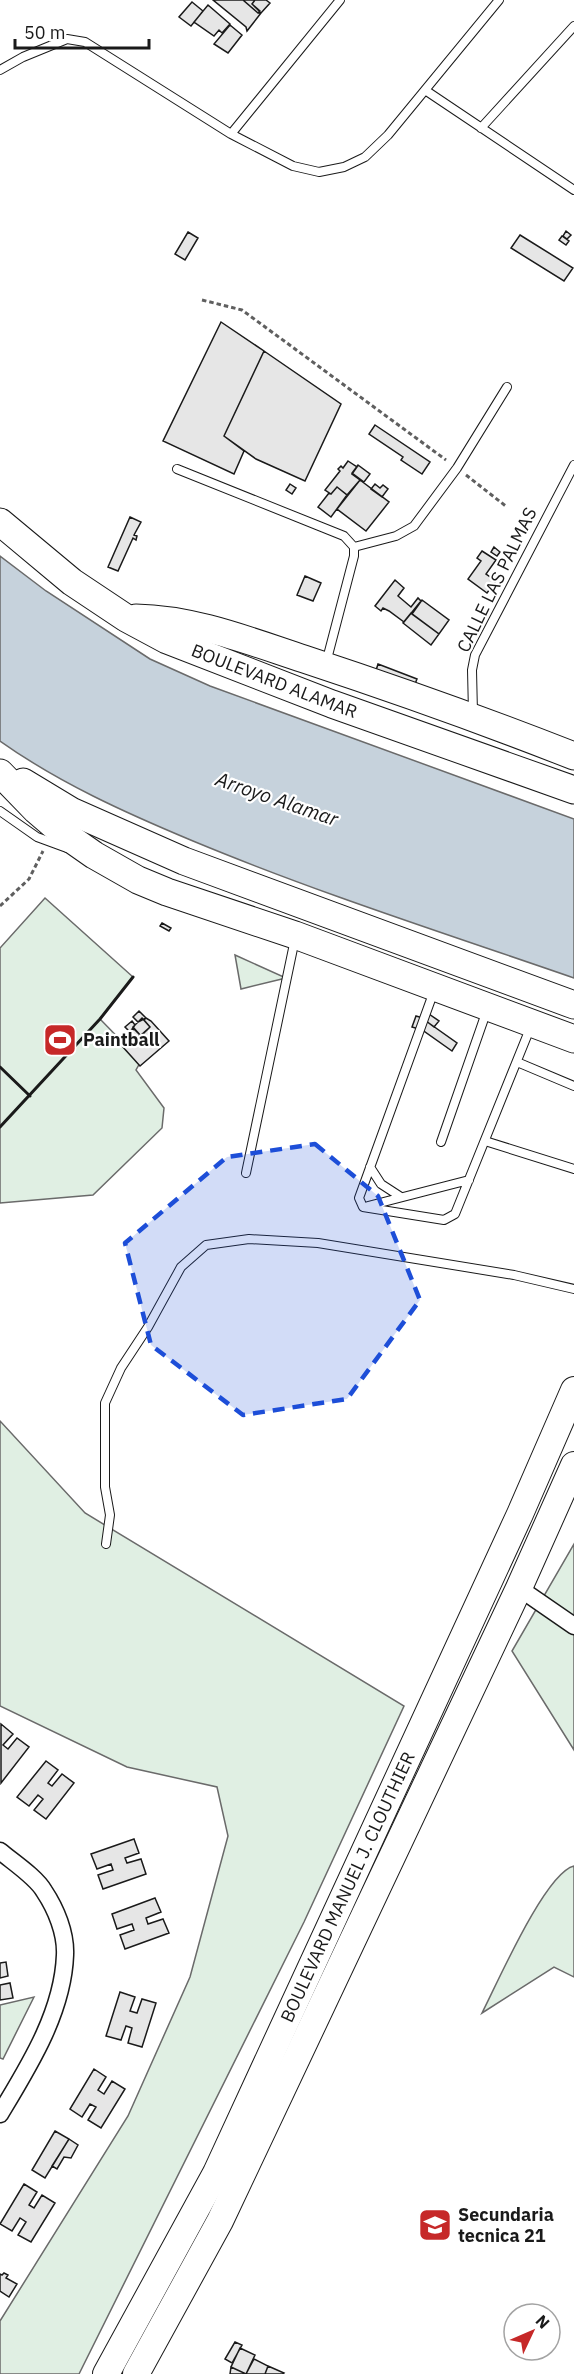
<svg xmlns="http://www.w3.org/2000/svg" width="574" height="2374" font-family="'IBM Plex Sans',sans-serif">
<rect width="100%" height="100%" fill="#fff"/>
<path fill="#e0efe3" stroke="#6a6a6a" stroke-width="1.5" d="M45 898 133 977 100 1019 141 1061 136 1070 164 1108 162 1128 93 1195 0 1203V948Z
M235 955 286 978 241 989Z
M0 1421 85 1513 404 1706 304 1922 79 2374H0V2321L128 2116 190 1977 228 1836 217 1787 127 1767 0 1706Z
M574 1544V1750L512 1651Z
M574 1866V1977L554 1967 482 2013C497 1984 545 1873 574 1866Z
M34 1997 3 2059 0 2058V2005Z"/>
<path fill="#c6d2dc" stroke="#6a6a6a" stroke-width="1.5" d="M0 556 46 591 150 659 210 686 574 819V978C447 934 318 893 193 841 126 813 59 783 0 741Z"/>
<path fill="#e6e6e6" stroke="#1a1a1a" stroke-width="1.5" d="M213 0H243L258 13H261L247 31 246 27Z
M243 0H255L252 4 260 11 258 13Z
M255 0H266L270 3 261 13 252 4Z
M192 2 203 11 191 26 179 17Z
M208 5 230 24 222 33 219 30 214 36 194 22Z
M230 25 242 35 228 53 214 44Z
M566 231 571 235 567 239 563 236Z
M188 232 198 238 185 260 175 254Z
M520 235 573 268 564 281 511 248Z
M562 236 569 241 566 245 559 240Z
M221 322 264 351 224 436 244 451 234 474 163 441Z
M264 351 341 404 305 481 256 459 224 436Z
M375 425 430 462 422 474 401 460 403 457 369 434Z
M348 461 357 467 352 474 360 480 347 495 337 487 331 494 325 490 340 471 338 469 341 466 343 468Z
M358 465 370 474 364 482 352 473Z
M360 480 389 502 366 531 337 509Z
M290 484 296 488 292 494 286 490Z
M375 484 380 488 383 485 388 489 382 497 371 489Z
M337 487 347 495 331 517 318 507 329 493 331 494Z
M130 517 141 522 134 535 137 536 136 540 133 538 118 571 108 567Z
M494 547 500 552 497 556 491 552Z
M482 551 496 560 486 574 496 581 487 593 468 579 481 561 477 558Z
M305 576 321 583 313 601 297 595Z
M395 580 404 588 398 596 411 607 418 598 421 601 404 622 389 611 383 608 381 611 375 606Z
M422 600 449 620 439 634 412 614Z
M411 613 439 634 431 645 403 623Z
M378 664 417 679 415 684 374 677Z
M162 923 171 928 169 931 160 926Z
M139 1011 146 1018 138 1022 133 1017Z
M429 1014 439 1021 434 1027 425 1020Z
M416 1016 423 1018 419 1029 412 1027Z
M142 1018 150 1027 141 1036 133 1027Z
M146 1018 151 1021 169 1041 140 1066 122 1046 128 1041 131 1044 150 1027 144 1020Z
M132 1021 135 1025 130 1032 125 1027Z
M426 1021 457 1043 452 1051 421 1029Z
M134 1029 140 1035 131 1044 124 1038Z
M1 1724 13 1734 3 1745 8 1749 17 1738 29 1747 1 1783Z
M46 1761 58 1770 48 1783 52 1786 62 1774 74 1783 46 1819 34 1810 43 1799 38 1795 29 1806 17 1797Z
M134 1839 139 1853 125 1858 127 1863 141 1859 146 1874 103 1889 98 1875 113 1870 111 1864 97 1869 91 1854Z
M155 1898 161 1912 146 1918 148 1924 163 1919 169 1933 125 1949 120 1935 134 1930 132 1924 117 1929 112 1914Z
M6 1962 8 1976 0 1978V1963Z
M10 1983 13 1998 0 2000V1985Z
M120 1992 135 1997 130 2011 137 2013 142 1999 156 2003 142 2047 128 2043 132 2028 126 2026 121 2040 106 2036Z
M94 2069 106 2077 98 2090 104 2094 112 2081 125 2089 101 2128 88 2120 96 2107 90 2104 82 2117 70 2109Z
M55 2131 69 2139 45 2178 32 2170Z
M69 2139 78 2145 71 2158 64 2157 57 2169 52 2166Z
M24 2184 37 2192 29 2205 34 2208 42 2195 55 2203 31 2242 18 2235 26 2222 20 2218 12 2231 0 2224Z
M4 2273 8 2275 6 2278 17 2284 9 2297 0 2291V2274L2 2275Z
M235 2342 242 2345 232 2363 225 2359Z
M240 2348 255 2355 246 2374 231 2367Z
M254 2359 268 2366 265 2374H246Z
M268 2366 284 2373 283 2374H265Z
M231 2367 246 2374H230Z"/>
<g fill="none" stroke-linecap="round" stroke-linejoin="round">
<defs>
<path id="service" d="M0 70 23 57 67 39 85 42 231 134 293 166 319 172 344 167 365 157 388 135 499 0
M425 90 574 190
M481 128 574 26
M231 134 340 0
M177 469 344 536 354 547V556L326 663
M354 547 396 536 414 526 457 468 507 387
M473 713 472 670 475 655 574 465
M0 811 37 837 67 848
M434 991 359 1198 363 1207 444 1220 455 1214 531 1026
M517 1062 574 1086
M485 1141 574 1169
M441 1142 487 1010
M370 1167 381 1184 401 1197
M246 1173 295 939
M368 1206 469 1180
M106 1544 110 1515 105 1487V1403L121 1368 148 1327 181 1267 206 1245 249 1239 318 1243 514 1275 574 1289"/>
<path id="minor" d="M519 1588 574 1626
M0 1851C13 1862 36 1877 44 1891 56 1909 66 1933 65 1955 63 2012 29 2066 0 2114"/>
<g id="primary">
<path id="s1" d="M106 2374 216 2173 520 1514 574 1390"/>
<path d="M136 2374 220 2221 519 1588 574 1465"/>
</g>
<g id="trunk">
<path id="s2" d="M0 522 72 582 126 618 167 640 332 704 574 790"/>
<path d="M136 618C194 619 249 641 304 659 395 689 485 721 574 756"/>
<path d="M0 773 36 810 64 834 94 855 138 880 167 892 295 935 574 1039"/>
<path d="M23 782 71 811 184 861 574 1005"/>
</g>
</defs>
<use href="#service" stroke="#1a1a1a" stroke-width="10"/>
<use href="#minor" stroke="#1a1a1a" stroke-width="19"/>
<use href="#primary" stroke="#1a1a1a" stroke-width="28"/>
<use href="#trunk" stroke="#1a1a1a" stroke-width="29"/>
<path stroke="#5f5f5f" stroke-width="3" stroke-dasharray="4.5 3" stroke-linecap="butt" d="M202 300 242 310 446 460
M466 475 507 507
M0 906 29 879 43 851"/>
<use href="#service" stroke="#fff" stroke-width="8"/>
<use href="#minor" stroke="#fff" stroke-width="16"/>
<use href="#primary" stroke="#fff" stroke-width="26"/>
<use href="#trunk" stroke="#fff" stroke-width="27"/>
<path stroke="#1a1a1a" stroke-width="3" d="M0 1067 30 1096
M0 1127 100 1019 133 977"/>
</g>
<path fill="#1d4ed8" fill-opacity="0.2" stroke="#1d4ed8" stroke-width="4.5" stroke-dasharray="12 8" stroke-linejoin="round" d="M315 1144 378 1196 420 1300 347 1399 243 1415 151 1345 125 1243 227 1157Z"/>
<defs>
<symbol id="stadium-square" viewBox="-11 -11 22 22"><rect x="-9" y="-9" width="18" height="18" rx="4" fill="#c62828" stroke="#fff"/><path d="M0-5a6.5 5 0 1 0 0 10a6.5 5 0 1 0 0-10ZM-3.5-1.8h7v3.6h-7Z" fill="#fff"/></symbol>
<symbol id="school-square" viewBox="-11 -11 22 22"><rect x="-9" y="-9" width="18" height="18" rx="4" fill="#c62828" stroke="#fff"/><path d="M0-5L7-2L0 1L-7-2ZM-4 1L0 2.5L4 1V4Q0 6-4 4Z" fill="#fff"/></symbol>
</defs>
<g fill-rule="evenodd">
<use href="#stadium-square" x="41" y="1021" width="38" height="38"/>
<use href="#school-square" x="416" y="2206" width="38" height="38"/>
</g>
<g text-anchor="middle" stroke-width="4.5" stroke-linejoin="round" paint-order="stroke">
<g font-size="18" fill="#1a1a1a" stroke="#fff">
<text transform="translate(497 580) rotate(-64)" y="6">CALLE LAS PALMAS</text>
<text dy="6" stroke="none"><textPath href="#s2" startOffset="320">BOULEVARD ALAMAR</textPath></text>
<text dy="6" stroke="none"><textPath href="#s1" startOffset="544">BOULEVARD MANUEL J. CLOUTHIER</textPath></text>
</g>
<g font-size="18" font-weight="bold" fill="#1a1a1a" stroke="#fff" text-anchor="start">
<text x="83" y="1046">Paintball</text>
<text x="458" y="2221">Secundaria<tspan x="458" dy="21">tecnica 21</tspan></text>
</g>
<g font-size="20" font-style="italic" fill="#1a1a1a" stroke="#fff">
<text transform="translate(277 799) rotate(19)" y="7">Arroyo Alamar</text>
</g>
</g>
<g transform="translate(532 2332) rotate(46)"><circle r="28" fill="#ffffff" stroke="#a3a3a3" stroke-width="1.5"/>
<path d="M0-4.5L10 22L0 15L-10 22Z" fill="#c62828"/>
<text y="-9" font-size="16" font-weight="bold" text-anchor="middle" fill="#1a1a1a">N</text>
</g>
<path d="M15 39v9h134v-9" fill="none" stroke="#1a1a1a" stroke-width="3"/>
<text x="24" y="39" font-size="18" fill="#1a1a1a" stroke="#ffffff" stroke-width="4.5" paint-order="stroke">50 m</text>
</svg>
